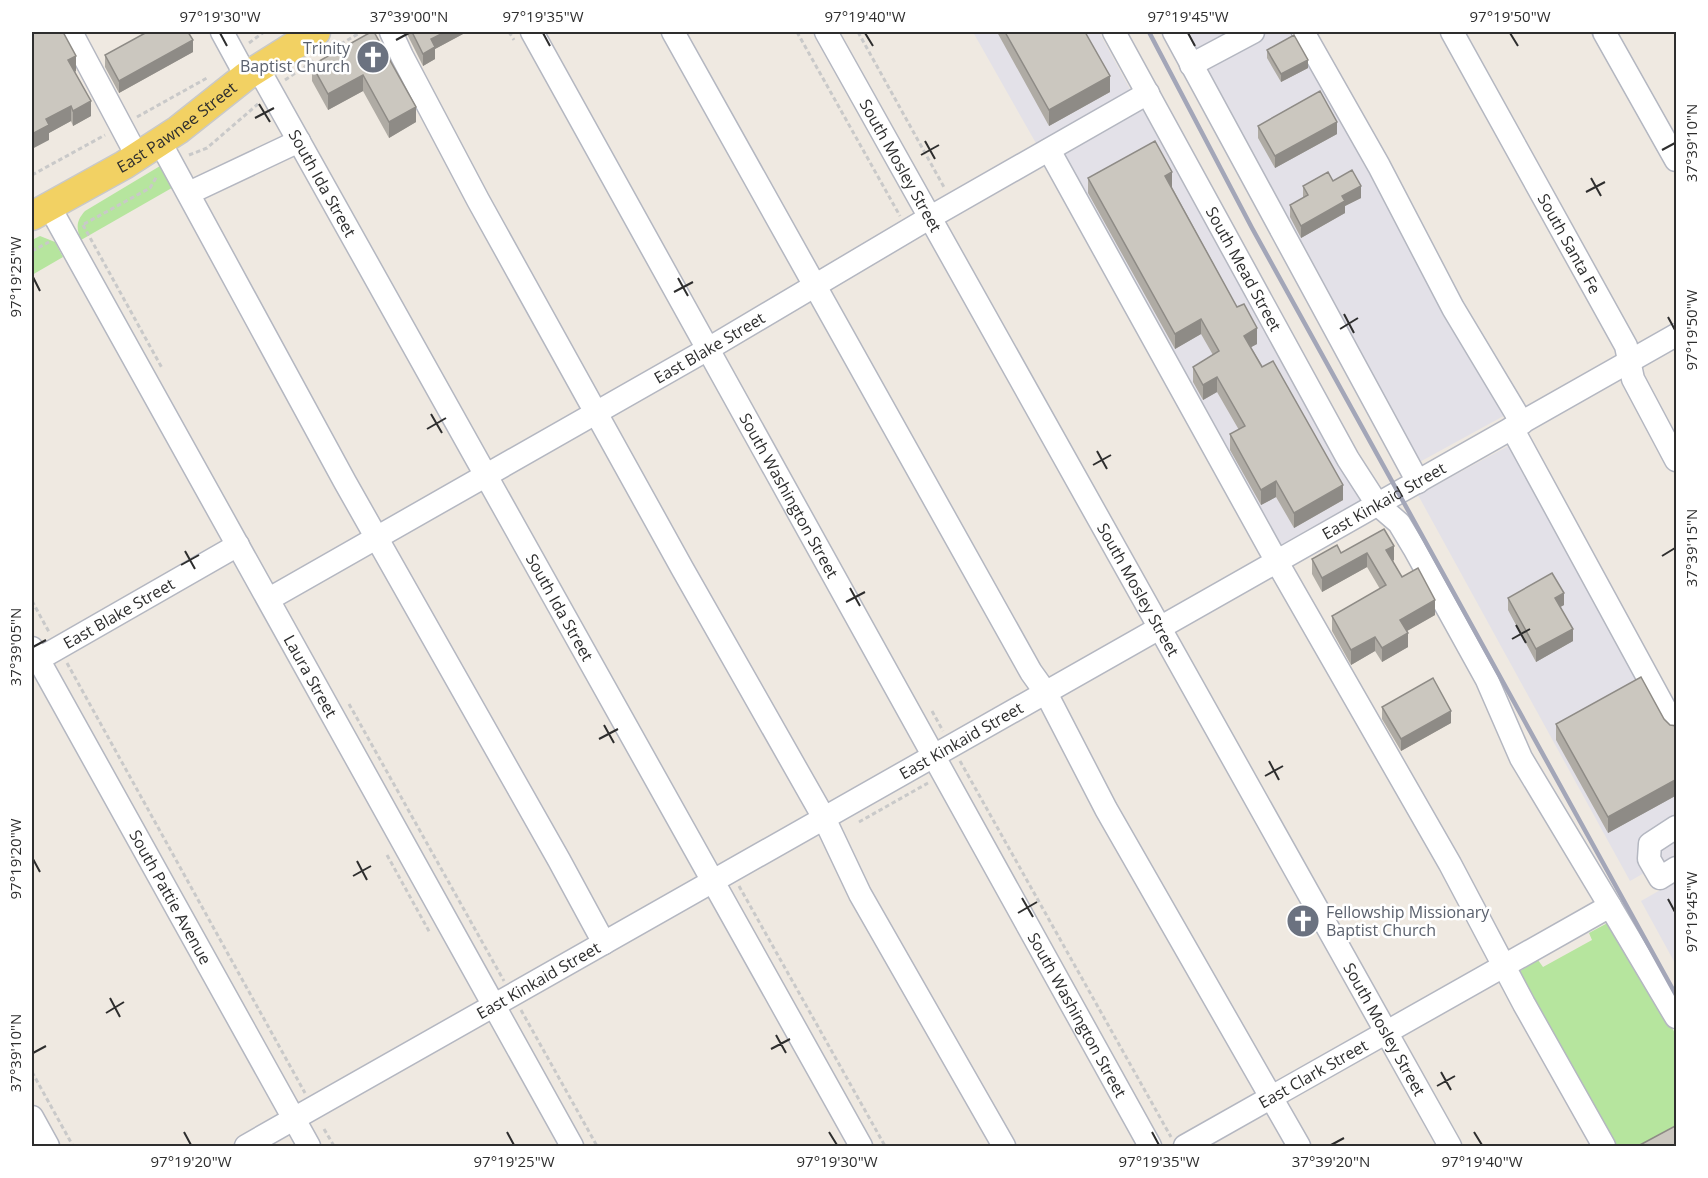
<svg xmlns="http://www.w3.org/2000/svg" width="1708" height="1178" font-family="'Open Sans',sans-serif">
<rect width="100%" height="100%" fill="#efe9e1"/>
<path fill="#e3e1e8" d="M973 32H1099L1131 91 1037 145Z
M1169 32H1312L1520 407 1405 470Z
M1142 108 1361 501 1268 557 1047 163Z
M1523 438 1676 718V855L1630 881 1418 495Z
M1676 881V965L1641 901Z"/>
<path fill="#b6e59e" d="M165 163 177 185 81 240C76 228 76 221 85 211Z
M40 236 55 242 63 257 32 275V240Z
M1613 920 1676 1035V1135L1657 1146H1610L1515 974 1538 960 1543 967 1592 940 1589 933Z"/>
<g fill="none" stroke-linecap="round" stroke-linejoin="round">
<defs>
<g id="minor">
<path d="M71 32 137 156"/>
<path d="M222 32 246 76"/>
<path d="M391 32 402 56 478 200 682 568 824 818 860 894 1004 1146"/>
<path id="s1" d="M532 32 1150 1146"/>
<path d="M673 32 1031 672 1046 693 1106 809 1299 1146"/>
<path id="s2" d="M826 32 1450 1146"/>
<path id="s3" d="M1114 32 1348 459 1377 504 1399 523 1414 548 1487 680 1521 758 1610 906"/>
<path d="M1174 32 1418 482"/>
<path d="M1303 32 1379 166 1453 308 1522 423"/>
<path id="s4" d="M1452 32 1626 346 1633 379 1676 460"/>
<path d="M1604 32 1676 160"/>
<path d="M1191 65 1253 32"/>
<path id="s5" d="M258 68 861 1146"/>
<path d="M160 142 345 482 559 860 604 943"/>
<path d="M1049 150 1277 562 1450 864 1524 1004 1604 1146"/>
<path d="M189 193 299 141"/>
<path id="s6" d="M49 206 572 1146"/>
<path d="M1512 428 1676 729"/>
<path id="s7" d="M269 599 708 349 929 218 1148 93"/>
<path id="s8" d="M32 648 309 1146"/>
<path id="s9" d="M32 663 238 545"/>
<path d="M1676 827 1650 844 1649 859 1660 878 1676 868"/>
<path d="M32 1117 48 1146"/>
<path id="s10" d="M246 1146 1676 335"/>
<path id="s11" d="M1185 1146 1610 906 1676 1017"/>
</g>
<g id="major">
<path id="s12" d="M32 216 124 165 178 130 246 76 316 32"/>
</g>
</defs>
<use href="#minor" stroke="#b4b7c1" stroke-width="25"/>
<use href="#major" stroke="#c9c9c9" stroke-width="31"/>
<path stroke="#c9c9c9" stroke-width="3" stroke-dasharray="4.5 3" stroke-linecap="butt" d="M509 32 514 40
M797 32 900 216
M858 32 945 189
M249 43 264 32
M328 52 361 32
M285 80 315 60
M137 117 207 78
M189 155 207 148 258 104
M32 175 105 135
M84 224 150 188 157 176
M83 225 162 368
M32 251 49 242
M32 601 49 632
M67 663 305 1093
M349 704 504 981
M932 711 943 731
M960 761 1171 1137
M859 822 928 783
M387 855 430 933
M739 886 885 1146
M521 1010 597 1146
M32 1072 73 1146
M324 1129 334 1146"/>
<use href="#minor" stroke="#fff" stroke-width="22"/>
<use href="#major" stroke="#f2d163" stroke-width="28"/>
<path stroke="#a3a6b8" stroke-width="4.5" d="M1149 32 1252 228 1676 995"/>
</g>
<path fill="#afaba4" d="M32 32 76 71 75 72 91 116 73 126 71 121 49 133V140Z
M371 32 416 122 389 138 363 91 328 110 312 81V65Z
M406 32H463V34L435 49V59L423 66Z
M997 32H1085L1110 92 1049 126Z
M1267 50 1308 68 1281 82 1267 58Z
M193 52 119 93 105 67V55Z
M1258 126 1337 134 1275 168 1258 138Z
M1088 178 1172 187 1257 344 1251 347 1343 500 1294 528 1276 497 1261 505 1230 450V434L1239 430 1217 392 1203 400 1193 382V367L1213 355 1201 334 1175 349 1088 193Z
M1333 181 1361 198 1345 206V213L1301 238 1290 217V205L1303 198V186Z
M1384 529 1394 560 1393 561 1402 577 1435 615 1407 631 1408 647 1382 662 1375 651 1351 665 1332 631V616L1380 589 1367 567 1322 592 1312 574V559L1341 553Z
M1508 598 1564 605 1560 607 1573 641 1536 662 1508 610Z
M1382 707 1451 723 1401 751 1382 719Z
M1664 719 1670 725 1677 726V795L1608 833 1556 740V724Z"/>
<path fill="#8e8b86" d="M445 32H463V34L435 49V59L423 66V54L431 39Z
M193 40V52L119 93V81Z
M76 56V71L68 75V60Z
M1308 60V68L1281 82V74Z
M363 75V91L328 110V94Z
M1110 76V92L1049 126V110Z
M91 101V116L73 126V111Z
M71 106V121L49 133V140L32 149V134L46 119Z
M416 107V122L389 138V122Z
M1337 122V134L1275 168V156Z
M1172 172V187L1165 191V176Z
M1361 186V198L1345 206V213L1301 238V226L1342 196Z
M1201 319V334L1175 349V334Z
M1257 328V344L1244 351V336Z
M1217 377V392L1203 400V385Z
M1276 481V497L1261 505V490Z
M1343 485V500L1294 528V513Z
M1394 546V560L1386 564V550Z
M1367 553V567L1322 592V578Z
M1564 593V605L1555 610V598Z
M1435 600V615L1400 635V620Z
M1573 629V641L1536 662V649Z
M1408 633V647L1382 662V648Z
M1375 637V651L1351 665V650Z
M1451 711V723L1401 751V739Z
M1677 779V795L1608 833V817Z"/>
<path fill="#cbc7bf" stroke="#8e8b86" stroke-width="1.5" d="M32 32H63L76 56 68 60 91 101 73 111 71 106 46 119 49 125 32 134Z
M147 32H188L193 40 119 81 105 55Z
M371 32H374L416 107 389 122 363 75 328 94 312 65Z
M412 32H445L431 39 435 47 423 54Z
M1005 32H1085L1110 76 1049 110Z
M1294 35 1308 60 1281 74 1267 50Z
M1320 91 1337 122 1275 156 1258 126Z
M1155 141 1172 172 1165 176 1237 307 1244 304 1257 328 1244 336 1262 367 1273 361 1343 485 1294 513 1276 481 1261 490 1230 434 1245 426 1217 377 1203 385 1193 367 1219 351 1201 319 1175 334 1088 178Z
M1352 170 1361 186 1342 196 1345 201 1301 226 1290 205 1308 195 1303 186 1328 172 1333 181Z
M1384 529 1394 546 1386 550 1402 577 1418 568 1435 600 1400 620 1408 633 1382 648 1375 637 1351 650 1332 616 1386 585 1367 553 1322 578 1312 559 1337 545 1341 553Z
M1552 573 1564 593 1555 598 1573 629 1536 649 1508 598Z
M1641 677 1664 719 1670 725 1677 726V779L1608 817 1556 724Z
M1433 678 1451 711 1401 739 1382 707Z
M1677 1125V1146H1638Z"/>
<path fill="none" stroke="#2e2e2e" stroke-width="2" d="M220 33 227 46M543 33 550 46M865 33 873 46M1188 33 1195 46M1510 33 1518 46M396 40 409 33M259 104 270 122M255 118 274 108M925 141 935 159M1662 150 1675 143M921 155 939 145M1591 178 1601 196M1586 192 1605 182M33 277 40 291M678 278 688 296M674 292 693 282M1344 314 1354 333M1668 317 1675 330M1340 329 1358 318M431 414 442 433M427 429 446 418M1097 451 1107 469M1093 465 1111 455M185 551 195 569M1662 556 1675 548M181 565 199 555M850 588 860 606M846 602 865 592M1516 625 1526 643M1512 639 1530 629M33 647 46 640M604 725 614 743M599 739 618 729M1269 761 1279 780M1265 776 1283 766M33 859 40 872M357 861 367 880M353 876 371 866M1022 898 1033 917M1668 899 1675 912M1018 913 1037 902M110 998 120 1017M106 1013 124 1002M776 1035 786 1053M771 1049 790 1039M33 1053 46 1046M1441 1072 1451 1090M1437 1086 1455 1076M184 1132 191 1145M507 1132 514 1145M829 1132 837 1145M1152 1132 1159 1145M1474 1132 1482 1145M1331 1145 1344 1138"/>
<defs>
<symbol id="church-disc" viewBox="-11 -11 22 22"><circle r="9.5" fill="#6b7280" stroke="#fff"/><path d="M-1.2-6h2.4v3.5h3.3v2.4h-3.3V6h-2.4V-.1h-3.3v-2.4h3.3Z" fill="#fff"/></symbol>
</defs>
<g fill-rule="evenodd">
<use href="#church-disc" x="354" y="38" width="38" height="38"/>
<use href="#church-disc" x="1284" y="902" width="38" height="38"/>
</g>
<g text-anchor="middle" stroke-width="5" stroke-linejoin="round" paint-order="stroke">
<g font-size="16" fill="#5b616d" stroke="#fff" text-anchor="end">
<text x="350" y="54">Trinity<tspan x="350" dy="18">Baptist Church</tspan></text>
<text x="1326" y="918" text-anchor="start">Fellowship Missionary<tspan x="1326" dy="18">Baptist Church</tspan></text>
</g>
<g font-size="16" fill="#2e2e2e" stroke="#fff">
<text dy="6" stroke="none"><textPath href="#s12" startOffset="170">East Pawnee Street</textPath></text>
<text dy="6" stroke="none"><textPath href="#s2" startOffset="153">South Mosley Street</textPath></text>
<text dy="6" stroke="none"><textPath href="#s5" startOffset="132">South Ida Street</textPath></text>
<text dy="6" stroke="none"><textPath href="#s4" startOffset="242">South Santa Fe</textPath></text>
<text dy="6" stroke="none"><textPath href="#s3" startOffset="270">South Mead Street</textPath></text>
<text dy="6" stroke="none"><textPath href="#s7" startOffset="507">East Blake Street</textPath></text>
<text dy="6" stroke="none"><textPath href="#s1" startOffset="530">South Washington Street</textPath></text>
<text dy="6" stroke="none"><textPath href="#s10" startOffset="1308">East Kinkaid Street</textPath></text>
<text dy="6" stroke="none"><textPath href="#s2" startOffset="639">South Mosley Street</textPath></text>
<text dy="6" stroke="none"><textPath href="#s5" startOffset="618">South Ida Street</textPath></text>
<text dy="6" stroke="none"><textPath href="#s9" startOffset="100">East Blake Street</textPath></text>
<text dy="6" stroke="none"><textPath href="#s6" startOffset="538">Laura Street</textPath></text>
<text dy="6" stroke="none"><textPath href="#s10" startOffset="822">East Kinkaid Street</textPath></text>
<text dy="6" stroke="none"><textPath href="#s8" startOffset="285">South Pattie Avenue</textPath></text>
<text dy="6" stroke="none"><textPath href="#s10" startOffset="336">East Kinkaid Street</textPath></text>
<text dy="6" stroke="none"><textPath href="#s1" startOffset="1124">South Washington Street</textPath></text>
<text dy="6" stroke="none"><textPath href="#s2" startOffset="1143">South Mosley Street</textPath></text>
<text dy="6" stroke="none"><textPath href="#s11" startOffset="147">East Clark Street</textPath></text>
</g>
</g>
<rect width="1708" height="1178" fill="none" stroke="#ffffff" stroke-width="66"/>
<rect x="33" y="33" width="1642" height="1112" fill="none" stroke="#2e2e2e" stroke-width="2"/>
<g font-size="15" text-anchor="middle" fill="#2e2e2e">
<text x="220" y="22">97°19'30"W</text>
<text x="409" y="22">37°39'00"N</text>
<text x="543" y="22">97°19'35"W</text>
<text x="865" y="22">97°19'40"W</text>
<text x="1188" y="22">97°19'45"W</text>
<text x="1510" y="22">97°19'50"W</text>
<text transform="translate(1692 143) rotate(-90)" y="5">37°39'10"N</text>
<text transform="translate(16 277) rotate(-90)" y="5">97°19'25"W</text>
<text transform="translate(1692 330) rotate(-90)" y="5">97°19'50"W</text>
<text transform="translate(1692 548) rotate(-90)" y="5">37°39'15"N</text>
<text transform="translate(16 647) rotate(-90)" y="5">37°39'05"N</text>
<text transform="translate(16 859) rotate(-90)" y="5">97°19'20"W</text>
<text transform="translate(1692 912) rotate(-90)" y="5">97°19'45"W</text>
<text transform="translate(16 1053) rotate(-90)" y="5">37°39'10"N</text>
<text x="191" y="1167">97°19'20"W</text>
<text x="514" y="1167">97°19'25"W</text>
<text x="837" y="1167">97°19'30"W</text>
<text x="1159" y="1167">97°19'35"W</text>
<text x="1331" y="1167">37°39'20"N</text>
<text x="1482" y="1167">97°19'40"W</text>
</g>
</svg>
